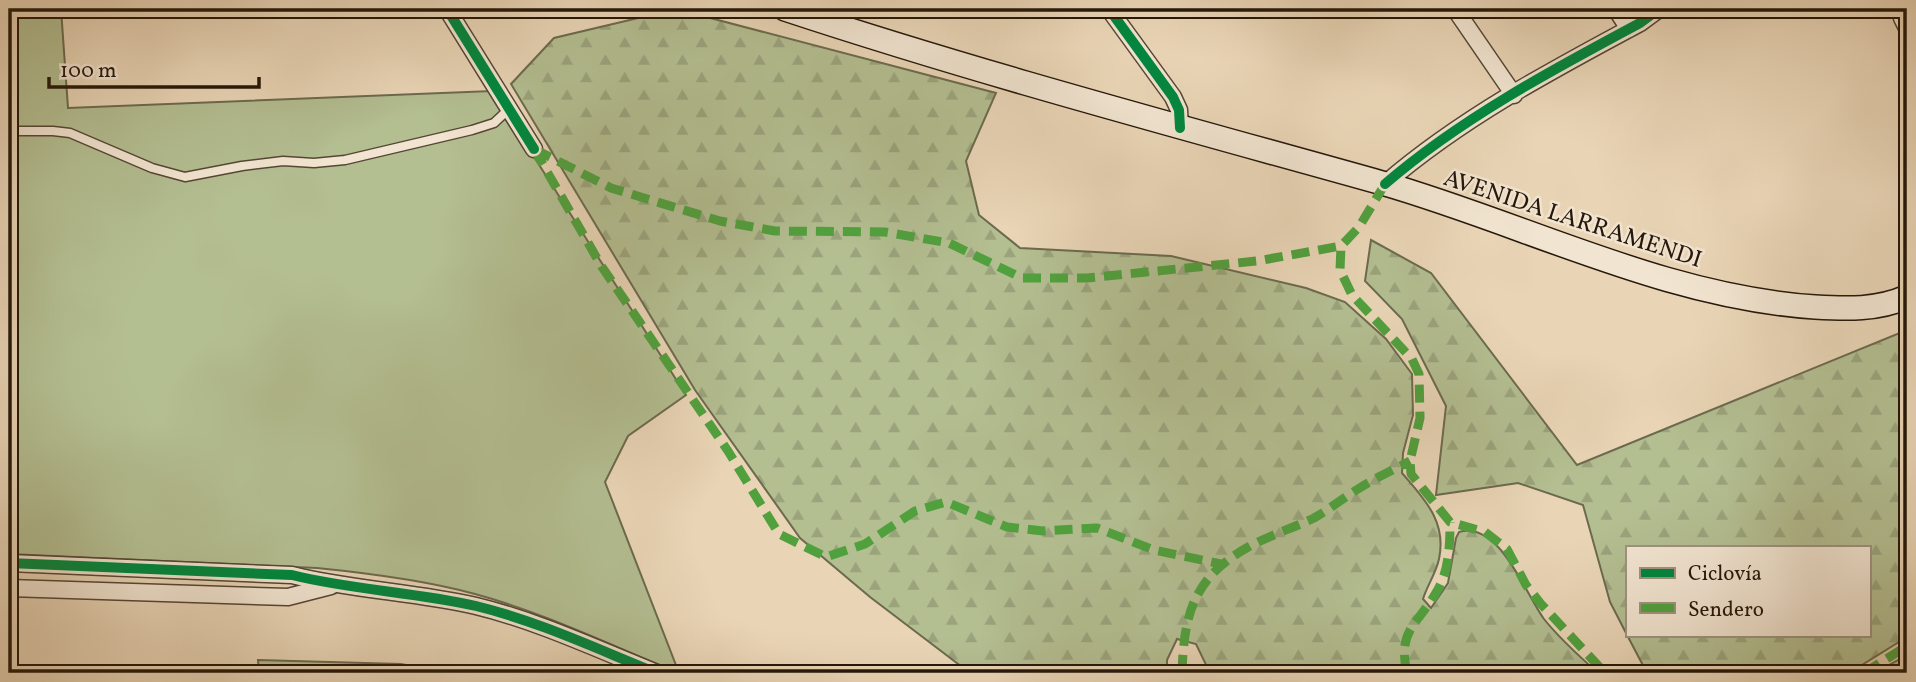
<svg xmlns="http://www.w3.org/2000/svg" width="1916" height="682" font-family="Vollkorn,serif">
<defs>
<pattern id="forest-firs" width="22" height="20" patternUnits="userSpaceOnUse" patternTransform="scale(1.75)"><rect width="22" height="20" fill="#b3be91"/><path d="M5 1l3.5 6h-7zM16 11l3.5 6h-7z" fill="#9aa37c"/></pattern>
</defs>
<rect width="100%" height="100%" fill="#e9d5b6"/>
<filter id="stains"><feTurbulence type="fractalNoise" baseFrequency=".00286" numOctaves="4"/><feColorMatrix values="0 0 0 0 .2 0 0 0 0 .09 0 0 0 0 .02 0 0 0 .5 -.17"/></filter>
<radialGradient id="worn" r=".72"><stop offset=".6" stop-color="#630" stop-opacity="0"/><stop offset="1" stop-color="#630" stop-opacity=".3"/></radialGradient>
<path fill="url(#forest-firs)" stroke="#6c6a4e" stroke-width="2" d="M676 9 996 93 966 161 979 215 1020 248 1171 256 1306 288 1345 302 1386 339 1412 374 1413 415 1403 453 1402 473C1424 499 1447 521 1439 559 1436 573 1427 586 1423 599L1431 608 1448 583 1456 538 1459 532C1499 520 1525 593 1544 619 1559 638 1580 657 1598 673H1210L1196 644 1177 639 1167 660V673H970L870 597 800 538 695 390 511 84 554 38Z
M1371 240 1431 273 1577 465 1907 330V637L1849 673H1647L1627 635H1869V547H1627V635L1610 602 1583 505 1518 483 1436 495 1446 406 1402 319 1365 281Z
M1907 655V673H1875Z
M258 660 401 664 447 673H259Z"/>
<path fill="#b3be91" stroke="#6c6a4e" stroke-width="2" d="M9 9H61L68 108 492 91 686 395 628 436 605 482 679 673C612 646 545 613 475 594 428 581 367 573 317 568L9 554Z"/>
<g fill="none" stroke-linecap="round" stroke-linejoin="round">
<defs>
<path id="lane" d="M9 131H53L70 133 152 168 185 177 242 166 283 161 314 163 345 160 472 130 494 123 509 109"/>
<path id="street" d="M447 9 534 149
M1109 9 1173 97 1179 110 1180 128
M1455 9 1514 95
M1616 9 1629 29
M1902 18 1907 28
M1385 184C1460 119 1552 70 1640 23L1659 9
M9 563 292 575C352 590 415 592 476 606 538 621 597 649 657 673
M9 588 288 597 331 586"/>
<path id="secondary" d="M785 9C982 74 1182 127 1382 183 1525 224 1664 297 1815 307 1847 309 1877 310 1907 297"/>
</defs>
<use href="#lane" stroke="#564635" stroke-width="11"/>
<use href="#street" stroke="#564635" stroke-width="19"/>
<use href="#secondary" stroke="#25170a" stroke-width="26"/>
<use href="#lane" stroke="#f1e4d0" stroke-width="8"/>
<use href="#street" stroke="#f1e4d0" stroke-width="16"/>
<use href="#secondary" stroke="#f1e4d0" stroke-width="23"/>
<path stroke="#50a13e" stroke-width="9" stroke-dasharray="18 9" stroke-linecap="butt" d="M534 149 602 267 728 451 779 534 826 557 865 544 915 511 946 502 1007 527 1043 531 1097 528 1154 550 1221 564
M534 149 611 188 720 221 775 231 885 232 949 243 1022 278H1087L1257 261 1341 246
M1385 184 1359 227 1341 246 1340 270 1352 295 1412 359 1419 374 1420 418 1410 461 1411 474 1450 522 1485 532 1507 549 1526 585 1541 604 1605 673
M1182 673C1184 612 1194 577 1250 546 1271 535 1293 528 1314 518 1330 509 1343 498 1358 489 1375 478 1393 470 1410 461
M1407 673C1397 629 1418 625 1437 591 1449 571 1450 545 1450 522
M1864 673 1907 646"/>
<defs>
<path id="cycleway" d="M447 9 534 149
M1109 9 1173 97 1179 110 1180 128
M1385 184C1460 119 1552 70 1640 23L1659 9
M9 563 292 575C352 590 415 592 476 606 538 621 597 649 657 673"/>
</defs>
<use href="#cycleway" stroke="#f1e4d0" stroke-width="15"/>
<use href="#cycleway" stroke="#00873e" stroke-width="10"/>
</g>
<g text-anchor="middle" stroke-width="5" stroke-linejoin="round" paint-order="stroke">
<g font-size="24" fill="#25170a" stroke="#f1e4d0">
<text transform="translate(1573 218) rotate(18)" y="8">AVENIDA LARRAMENDI</text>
</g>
</g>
<rect width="1916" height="682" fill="none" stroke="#e9d5b6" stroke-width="35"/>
<rect x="10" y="10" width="1895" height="661" fill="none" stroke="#25170a" stroke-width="3.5"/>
<rect x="18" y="18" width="1881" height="647" fill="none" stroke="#25170a" stroke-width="2"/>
<rect x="1626" y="546" width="245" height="91" fill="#f1e4d0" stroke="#9f9281" stroke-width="2"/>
<rect x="1640" y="568" width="35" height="10" fill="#00873e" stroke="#9f9281" stroke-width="2"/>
<text x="1688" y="580" font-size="21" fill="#25170a">Ciclovía</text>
<rect x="1640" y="603" width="35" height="10" fill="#50a13e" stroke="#9f9281" stroke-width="2"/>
<text x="1688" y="616" font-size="21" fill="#25170a">Sendero</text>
<path d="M49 77v10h210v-10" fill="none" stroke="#25170a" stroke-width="3.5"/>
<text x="60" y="77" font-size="21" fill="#25170a" stroke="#f1e4d0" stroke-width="5" paint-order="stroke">100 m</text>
<rect width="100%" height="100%" filter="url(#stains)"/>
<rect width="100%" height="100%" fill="url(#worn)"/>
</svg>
